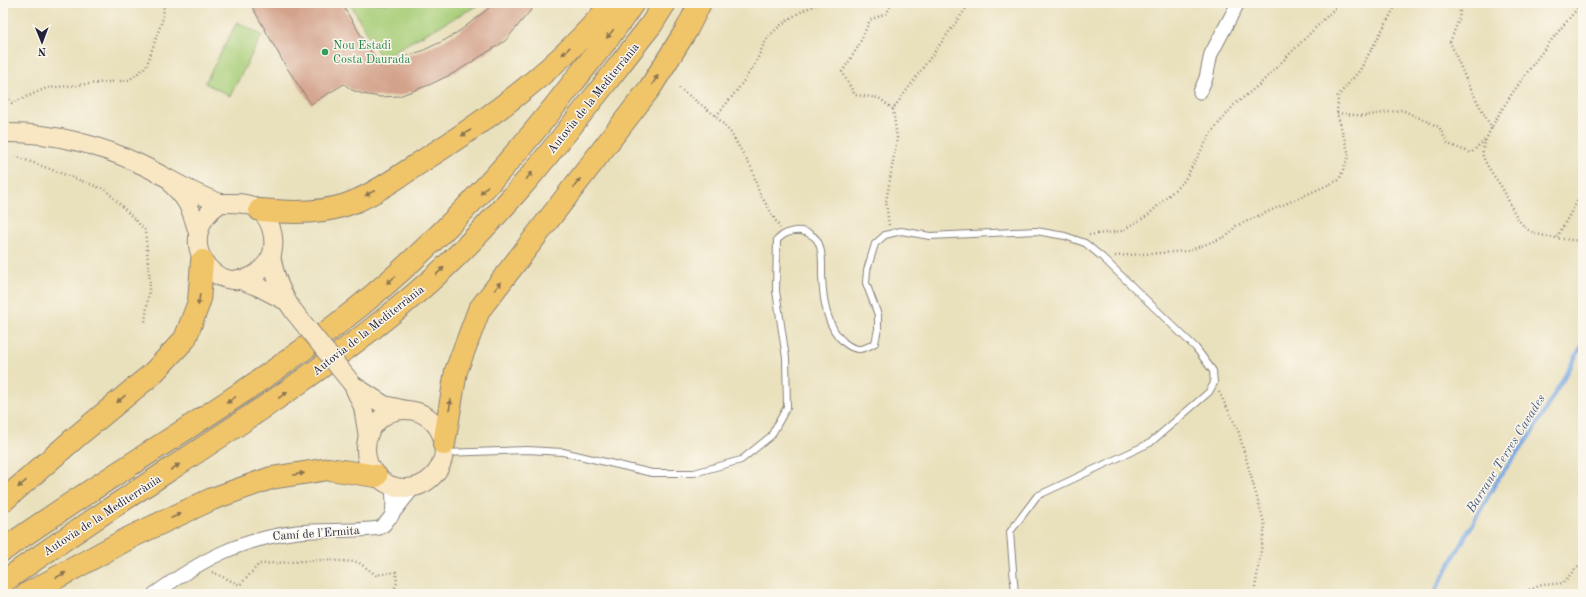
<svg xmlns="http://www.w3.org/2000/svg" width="1586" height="597" viewBox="0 0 1586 597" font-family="'Old Standard TT',serif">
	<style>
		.green { fill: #a8ce78; stroke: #65785a }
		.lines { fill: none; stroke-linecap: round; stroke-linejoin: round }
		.stream { stroke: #7aa9e4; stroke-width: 4 }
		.building { fill: #d3a28b }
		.service-casing { stroke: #86817c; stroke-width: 8 }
		.minor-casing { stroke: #86817c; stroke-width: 15 }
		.secondary-casing { stroke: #86817c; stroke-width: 20 }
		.motorway-casing { stroke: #86817c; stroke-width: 24 }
		.path { stroke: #86817c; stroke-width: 2.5; stroke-dasharray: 1 3; stroke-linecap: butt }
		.service { stroke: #fff; stroke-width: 6 }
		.minor { stroke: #fff; stroke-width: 13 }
		.secondary { stroke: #f9e7c3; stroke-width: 18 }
		.motorway { stroke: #f0c469; stroke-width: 22 }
		.secondary-bridge-casing { stroke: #86817c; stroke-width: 20; stroke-linecap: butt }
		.secondary-bridge { stroke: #f9e7c3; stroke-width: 18 }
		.oneway { fill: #897352 }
		.leisure-dot { fill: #2e9e5b; stroke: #fbf7ec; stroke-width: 1.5 }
		.labels { text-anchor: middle; stroke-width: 3; stroke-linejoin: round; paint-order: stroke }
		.leisure-label { font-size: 12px; fill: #27864d; stroke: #fbf7ec; text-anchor: start }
		.street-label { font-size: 12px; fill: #22223b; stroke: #fbf7ec }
		.water-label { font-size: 13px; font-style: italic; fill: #45587f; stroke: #fbf7ec }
	</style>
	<rect width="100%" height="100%" fill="#fbf7ec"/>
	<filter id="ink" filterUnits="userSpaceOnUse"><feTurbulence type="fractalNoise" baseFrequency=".025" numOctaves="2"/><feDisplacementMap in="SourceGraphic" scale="8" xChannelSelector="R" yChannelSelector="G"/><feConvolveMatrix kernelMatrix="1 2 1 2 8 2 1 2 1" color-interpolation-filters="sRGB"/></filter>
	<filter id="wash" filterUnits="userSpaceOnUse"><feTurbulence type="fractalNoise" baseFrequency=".012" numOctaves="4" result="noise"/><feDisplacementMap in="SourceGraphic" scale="16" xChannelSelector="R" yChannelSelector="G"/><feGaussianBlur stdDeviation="0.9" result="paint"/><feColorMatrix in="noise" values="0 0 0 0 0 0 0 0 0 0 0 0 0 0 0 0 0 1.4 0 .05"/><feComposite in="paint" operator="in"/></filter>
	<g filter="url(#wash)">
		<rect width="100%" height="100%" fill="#e9e0bc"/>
		<g class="green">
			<path d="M350,3H482L381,58Z"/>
			<path d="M237,22L262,35L230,96L205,83Z"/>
		</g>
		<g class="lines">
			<path class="stream" d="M1433,594L1498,479L1532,433L1583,344"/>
		</g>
		<g id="blocks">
			<path class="building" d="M250,3H341L375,58L379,62L384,63L422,51L445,40L461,30L495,3H534L531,10L505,41L456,72L429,85L399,96L380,97L363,94L352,90L344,84L311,104L285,65Z"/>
		</g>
	</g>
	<g filter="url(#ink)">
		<use href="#blocks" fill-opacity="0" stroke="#86817c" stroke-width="1"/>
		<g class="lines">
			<g class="service-casing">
				<path id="service" d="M444,453L527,450L563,452L652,473H694L741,460L771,436L787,407L786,358L776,291L777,240C784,233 791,230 801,231C807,232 813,235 817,240C823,250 822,265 822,276C823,298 826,328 845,343C856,352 863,350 875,343L878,329V315L866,283L867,270L875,244L885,235L901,231L930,236L1036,231L1065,236L1085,243L1102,257L1196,348L1213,371L1214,383L1209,392L1150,443L1037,496L1010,532L1015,594"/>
			</g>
			<g class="minor-casing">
				<g id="minor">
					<path d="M1200,92L1206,78L1211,54L1238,3"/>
					<path d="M392,516L393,502L392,486"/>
					<path d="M154,594C202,560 237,540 297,532C324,529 352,532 379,528L384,525L414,487"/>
				</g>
			</g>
			<g class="secondary-casing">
				<g id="secondary">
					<path d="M3,133C51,132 98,144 142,165C169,178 192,194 221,203"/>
					<path d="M173,186C189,201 192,212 198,233"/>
					<path d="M221,203C232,203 245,202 254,207C271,215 276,238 272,254C269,262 263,268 257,273C215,302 169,236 221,203Z"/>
					<path d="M271,256C275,278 282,296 295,313"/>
					<path d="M238,279L259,287L286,301"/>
					<path d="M353,385L384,405L406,410"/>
					<path d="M353,385L363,407L368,437"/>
					<circle cx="405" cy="449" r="39"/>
				</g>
			</g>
			<g class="motorway-casing">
				<g id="motorway">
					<path d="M260,210C292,213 327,214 356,201C380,191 402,174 424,160C493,116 560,67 612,3"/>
					<path d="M444,444L456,371L479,310L650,88L687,29L700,3"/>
					<path d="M3,501L76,437L152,374L185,339L199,302L202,261"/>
					<path d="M3,550C112,472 230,407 336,325C427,255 502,175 572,84C593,57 615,31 633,3"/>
					<path d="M3,582C139,484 286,403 414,295C505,218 577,118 651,25L665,3"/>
					<path d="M27,594L131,537L212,499L271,478L329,469L376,476"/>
				</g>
			</g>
			<g class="path">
				<path d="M892,3L887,13L870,20L858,47L842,72L855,95L879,98L893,109"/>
				<path d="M1461,3L1459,19L1450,42L1468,84L1492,129"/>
				<path d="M1583,3C1563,23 1477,131 1483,156C1486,167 1501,184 1506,195C1511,206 1517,221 1527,229C1536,237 1570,240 1583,241"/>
				<path d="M679,88L716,116L731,133L752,169L759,192L780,228"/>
				<path d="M3,89L12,103L47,88L129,80L146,67L163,18L164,3"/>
				<path d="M1337,113L1364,116L1402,110L1439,127L1448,144L1471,153L1485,140"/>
				<path d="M716,116C730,100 742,84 753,67C758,60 760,51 764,44C775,25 801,10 821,3"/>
				<path d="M15,156L106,190L145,230L150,282L145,322"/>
				<path d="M889,225L886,202L897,138L893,109L965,10L968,3"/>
				<path d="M1089,235L1121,231L1147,216L1184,181L1211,133L1234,105L1260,84L1340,3"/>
				<path d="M1557,237L1583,191"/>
				<path d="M1115,256L1188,251L1227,236L1236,226L1339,180L1349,155L1337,113L1338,96L1360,70L1397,3"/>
				<path d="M1219,392L1238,430L1265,526L1254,594"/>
				<path d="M212,572L240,585L259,564L321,560L358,562L376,575L396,572L397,583L392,594"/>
				<path d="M183,594L187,588"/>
				<path d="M1518,594L1542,585L1563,583L1576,568L1583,565"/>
			</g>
			<use href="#service" class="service"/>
			<use href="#minor" class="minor"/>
			<use href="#secondary" class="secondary"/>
			<use href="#motorway" class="motorway"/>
			<g class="secondary-bridge-casing">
				<path id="secondary-bridge" d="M295,313L353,385"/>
			</g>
			<use href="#secondary-bridge" class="secondary-bridge"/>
		</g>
		<defs><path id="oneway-solid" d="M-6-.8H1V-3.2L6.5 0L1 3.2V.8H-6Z"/></defs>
		<g class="oneway">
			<use href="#oneway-solid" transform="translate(610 34) rotate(128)"/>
			<use href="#oneway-solid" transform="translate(566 51) rotate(136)"/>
			<use href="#oneway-solid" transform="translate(655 80) rotate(-58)"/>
			<use href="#oneway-solid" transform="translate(466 133) rotate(147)"/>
			<use href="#oneway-solid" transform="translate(529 176) rotate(-49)"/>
			<use href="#oneway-solid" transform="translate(577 183) rotate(-52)"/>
			<use href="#oneway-solid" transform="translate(484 190) rotate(131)"/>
			<use href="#oneway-solid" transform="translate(370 193) rotate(151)"/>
			<use href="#oneway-solid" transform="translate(440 271) rotate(-44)"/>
			<use href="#oneway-solid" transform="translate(391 280) rotate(141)"/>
			<use href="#oneway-solid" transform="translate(498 286) rotate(-52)"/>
			<use href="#oneway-solid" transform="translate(199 300) rotate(99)"/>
			<use href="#oneway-solid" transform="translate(283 395) rotate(-35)"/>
			<use href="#oneway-solid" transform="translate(121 399) rotate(140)"/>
			<use href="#oneway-solid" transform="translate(231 400) rotate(146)"/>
			<use href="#oneway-solid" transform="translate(450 405) rotate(-81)"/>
			<use href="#oneway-solid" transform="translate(175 467) rotate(-33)"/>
			<use href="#oneway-solid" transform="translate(299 474) rotate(-9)"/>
			<use href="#oneway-solid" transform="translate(22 484) rotate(139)"/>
			<use href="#oneway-solid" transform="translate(176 516) rotate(-25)"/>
			<use href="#oneway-solid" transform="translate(61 575) rotate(-28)"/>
		</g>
	</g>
	<circle class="leisure-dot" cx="325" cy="52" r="4"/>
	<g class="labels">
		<g class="leisure-label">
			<text x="333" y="49">Nou Estadi<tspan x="333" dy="14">Costa Daurada</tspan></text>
		</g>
		<g class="street-label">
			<text transform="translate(593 98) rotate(-51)" y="4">Autovia de la Mediterrània</text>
			<text transform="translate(368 330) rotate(-38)" y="4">Autovia de la Mediterrània</text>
			<text transform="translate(102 515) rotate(-33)" y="4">Autovia de la Mediterrània</text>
			<text transform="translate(316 533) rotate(-4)" y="4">Camí de l'Ermita</text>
		</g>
		<g class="water-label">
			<text transform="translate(1505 453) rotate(-58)" y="5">Barranc Terres Cavades</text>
		</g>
	</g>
	<rect width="1586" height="597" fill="none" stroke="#fbf7ec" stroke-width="16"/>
	<g transform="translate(42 42) rotate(179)" stroke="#fbf7ec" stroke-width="3" paint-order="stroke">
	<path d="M0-3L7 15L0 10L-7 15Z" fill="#22223b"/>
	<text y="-6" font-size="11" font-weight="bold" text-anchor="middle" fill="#22223b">N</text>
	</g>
</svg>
